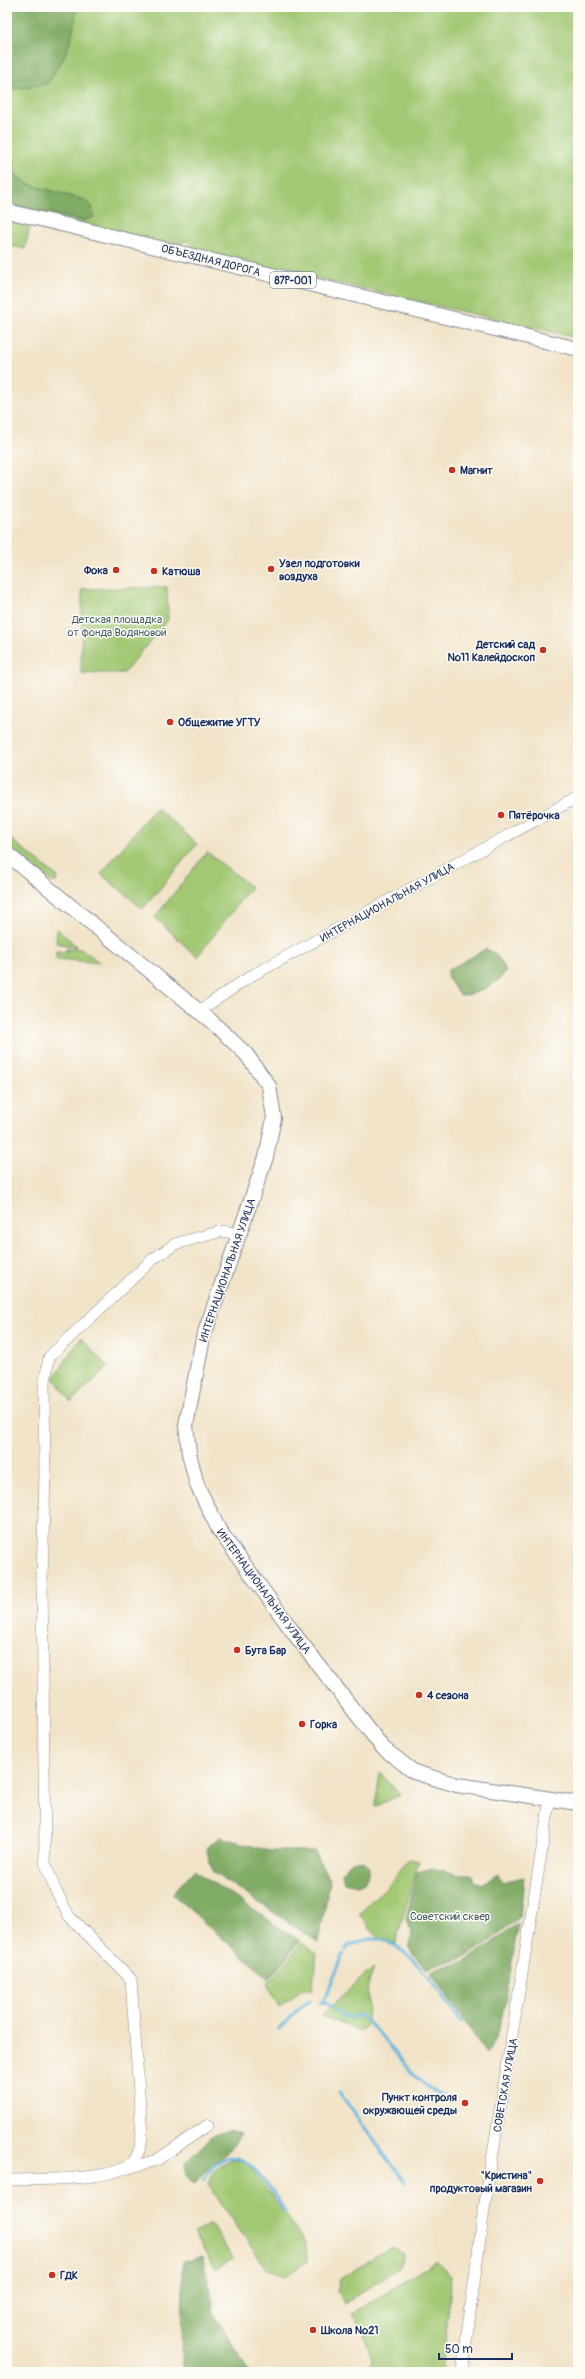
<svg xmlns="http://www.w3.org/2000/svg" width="585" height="2379" viewBox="0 0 585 2379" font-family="Pangolin,sans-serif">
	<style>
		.green { fill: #a2c873; stroke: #5e7c68 }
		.forest { fill: #81ac65; stroke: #4e6e62 }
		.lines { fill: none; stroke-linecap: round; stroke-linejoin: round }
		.stream { stroke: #66b8e1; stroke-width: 3 }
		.minor-casing { stroke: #868992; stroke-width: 12 }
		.major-casing { stroke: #868992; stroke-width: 16 }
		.minor { stroke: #fff; stroke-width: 11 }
		.major { stroke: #fff; stroke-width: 14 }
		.poi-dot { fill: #c8321e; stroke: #fdfcf7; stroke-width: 1.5 }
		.labels { text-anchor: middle; stroke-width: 3; stroke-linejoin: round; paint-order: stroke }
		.shield { fill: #fdfcf7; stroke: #5f6c8c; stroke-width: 1 }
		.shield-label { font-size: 10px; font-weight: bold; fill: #1b2f5e }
		.street-label { font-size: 11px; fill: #1b2f5e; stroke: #fdfcf7 }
		.poi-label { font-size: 11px; font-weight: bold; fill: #1b2f5e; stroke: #fdfcf7; text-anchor: start }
		.park-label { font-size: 11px; fill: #445d64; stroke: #fdfcf7 }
	</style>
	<rect width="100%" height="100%" fill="#fdfcf7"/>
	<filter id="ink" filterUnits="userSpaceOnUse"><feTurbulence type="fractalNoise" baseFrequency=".025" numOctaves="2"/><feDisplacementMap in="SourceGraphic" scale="8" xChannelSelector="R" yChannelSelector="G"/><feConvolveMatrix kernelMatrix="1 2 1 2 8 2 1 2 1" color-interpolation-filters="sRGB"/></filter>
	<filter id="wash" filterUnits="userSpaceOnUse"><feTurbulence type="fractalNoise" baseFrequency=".012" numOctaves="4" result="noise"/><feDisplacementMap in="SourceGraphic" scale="16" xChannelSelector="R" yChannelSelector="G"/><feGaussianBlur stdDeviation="0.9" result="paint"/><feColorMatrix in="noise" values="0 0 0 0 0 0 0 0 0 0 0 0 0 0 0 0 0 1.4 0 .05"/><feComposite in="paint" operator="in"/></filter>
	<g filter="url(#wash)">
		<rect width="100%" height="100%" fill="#f1e3c7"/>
		<g class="green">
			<path d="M73,7H578V338L198,251L188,241L171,244L7,206V203L83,221L84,200L27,184L15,174L11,143L7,139V90L21,86L31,88L76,12Z"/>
			<path d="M7,221L30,225L25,249L7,245Z"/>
			<path d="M167,587L168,620L124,673H81L82,589Z"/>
			<path d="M156,807L197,844L143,909L101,874Z"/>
			<path d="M7,836L58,877L57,881L53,883L7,845Z"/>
			<path d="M207,852L251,887L197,957L155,917Z"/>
			<path d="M57,928L77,947L56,943Z"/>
			<path d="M66,949H82L100,963L56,959V951L66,952Z"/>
			<path d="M81,1338L108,1367L71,1402L54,1378Z"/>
			<path d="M380,1772L400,1795L375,1807Z"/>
			<path d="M408,1859L419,1861L395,1944L378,1938L359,1914L394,1879Z"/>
			<path d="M302,1943L317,1953L312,1990L301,1991L279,2007L268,1984Z"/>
			<path d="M374,1968L369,1982L367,2025L360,2031L321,2016C340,2000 355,1982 374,1968Z"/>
			<path d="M233,2159L247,2162L306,2244L307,2261L286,2276L267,2270L208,2184C213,2169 219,2165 233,2159Z"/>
			<path d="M211,2224L233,2259L215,2270L194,2233Z"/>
			<path d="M392,2247L404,2255L400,2267L345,2303L337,2292L340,2279Z"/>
			<path d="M436,2261L452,2276L442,2372H367L372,2360L363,2331L352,2314Z"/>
		</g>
		<g class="forest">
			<path d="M7,7H73L76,12C72,44 66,57 47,84L7,90Z"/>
			<path d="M7,139L11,143L15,174L28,184L84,200L92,206L94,217L83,221L7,203Z"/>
			<path d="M486,949C497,953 501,961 506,971C499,984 473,997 459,995L447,976L448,970Z"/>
			<path d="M220,1837L270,1851H315L330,1882L318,1942L213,1872L206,1848Z"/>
			<path d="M355,1860L364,1861L369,1867L366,1881L358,1885L344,1882L342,1873L347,1866Z"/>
			<path d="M432,1868L460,1875H473V1881L482,1884L498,1874L502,1882L524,1877L520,1917C502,1930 484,1948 464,1957C449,1965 441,1960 427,1969L414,1956L409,1945L412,1932L406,1919L417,1872Z"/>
			<path d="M194,1870L300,1941L269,1979L172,1894Z"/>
			<path d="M518,1923C511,1961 507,2022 487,2054L430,1972C440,1965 451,1967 462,1962C482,1952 500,1936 518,1923Z"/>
			<path d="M228,2130L240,2134C231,2156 208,2164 195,2183C186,2179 186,2172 185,2163L212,2136Z"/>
			<path d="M202,2257L214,2301L212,2311L250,2372H182L183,2261Z"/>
		</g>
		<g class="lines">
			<g class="stream">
				<path d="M346,1950L348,1946C356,1943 366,1938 375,1939C410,1942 442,1996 461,2022"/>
				<path d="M320,2002C337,2004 339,2024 359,2015C394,2040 406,2083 450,2099"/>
				<path d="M323,2002L344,1954"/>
				<path d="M279,2029L303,2005L310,2001"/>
				<path d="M339,2092L405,2183"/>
				<path d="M203,2180C237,2126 264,2181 285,2211"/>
			</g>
		</g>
	</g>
	<g filter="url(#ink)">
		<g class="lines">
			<g class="minor-casing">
				<g id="minor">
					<path d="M199,1011L251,976L578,797"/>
					<path d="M125,2169L157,2160L208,2125"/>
					<path d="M7,2180C34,2179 115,2182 133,2162C139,2155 141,2145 142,2136L131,1979L69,1916L55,1889L45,1862L42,1578L45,1475L44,1387L49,1357L153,1259L175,1244L222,1231L239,1234"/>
					<path d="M462,2372L484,2209L550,1799"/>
				</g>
			</g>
			<g class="major-casing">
				<g id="major">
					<path d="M7,211L578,349"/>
					<path d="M7,854L211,1021L246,1054L269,1086L274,1118L266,1157L203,1338L186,1425L189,1453L197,1485L219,1530L299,1640L383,1748L414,1772L457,1785L578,1803"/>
				</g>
			</g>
			<use href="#minor" class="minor"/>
			<use href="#major" class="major"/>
		</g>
	</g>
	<g class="poi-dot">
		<circle cx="452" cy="470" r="4"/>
		<circle cx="271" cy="569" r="4"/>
		<circle cx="116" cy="570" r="4"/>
		<circle cx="154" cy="571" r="4"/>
		<circle cx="543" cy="650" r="4"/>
		<circle cx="170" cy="722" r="4"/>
		<circle cx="501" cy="815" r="4"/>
		<circle cx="237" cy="1650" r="4"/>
		<circle cx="419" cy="1695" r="4"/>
		<circle cx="302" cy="1724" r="4"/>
		<circle cx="465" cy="2103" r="4"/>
		<circle cx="540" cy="2181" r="4"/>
		<circle cx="52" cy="2275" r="4"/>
		<circle cx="313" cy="2330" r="4"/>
	</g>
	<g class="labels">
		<rect class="shield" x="270" y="272" width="46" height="16" rx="3"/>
		<g class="shield-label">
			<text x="293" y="284">87Р-001</text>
		</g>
		<g class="street-label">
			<text transform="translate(211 260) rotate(14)" y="4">ОБЪЕЗДНАЯ ДОРОГА</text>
			<text transform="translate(387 902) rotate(-29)" y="4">ИНТЕРНАЦИОНАЛЬНАЯ УЛИЦА</text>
			<text transform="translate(227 1270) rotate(-71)" y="4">ИНТЕРНАЦИОНАЛЬНАЯ УЛИЦА</text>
			<text transform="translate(264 1591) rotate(54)" y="4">ИНТЕРНАЦИОНАЛЬНАЯ УЛИЦА</text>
			<text transform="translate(505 2085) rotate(-80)" y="4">СОВЕТСКАЯ УЛИЦА</text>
		</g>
		<g class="poi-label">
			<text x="460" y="474">Магнит</text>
			<text x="279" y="567">Узел подготовки<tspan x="279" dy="13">воздуха</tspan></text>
			<text x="108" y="574" text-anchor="end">Фока</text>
			<text x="162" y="575">Катюша</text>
			<text x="535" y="648" text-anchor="end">Детский сад<tspan x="535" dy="13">№11 Калейдоскоп</tspan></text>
			<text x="178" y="726">Общежитие УГТУ</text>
			<text x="509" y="819">Пятёрочка</text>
			<text x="245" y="1654">Бута Бар</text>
			<text x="427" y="1699">4 сезона</text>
			<text x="310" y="1728">Горка</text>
			<text x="457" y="2101" text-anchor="end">Пункт контроля<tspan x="457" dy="13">окружающей среды</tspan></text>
			<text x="532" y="2179" text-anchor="end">"Кристина"<tspan x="532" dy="13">продуктовый магазин</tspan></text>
			<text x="60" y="2279">ГДК</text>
			<text x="321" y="2334">Школа №21</text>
		</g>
		<g class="park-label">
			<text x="117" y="623">Детская площадка<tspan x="117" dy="13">от фонда Водяновой</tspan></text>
			<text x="450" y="1920">Советский сквер</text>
		</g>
	</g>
	<rect width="585" height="2379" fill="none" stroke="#fdfcf7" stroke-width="24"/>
	<path d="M439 2353v6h73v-6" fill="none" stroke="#1b2f5e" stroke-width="2"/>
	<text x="445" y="2353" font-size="12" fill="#1b2f5e" stroke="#fdfcf7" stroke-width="3" paint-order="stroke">50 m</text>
</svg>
